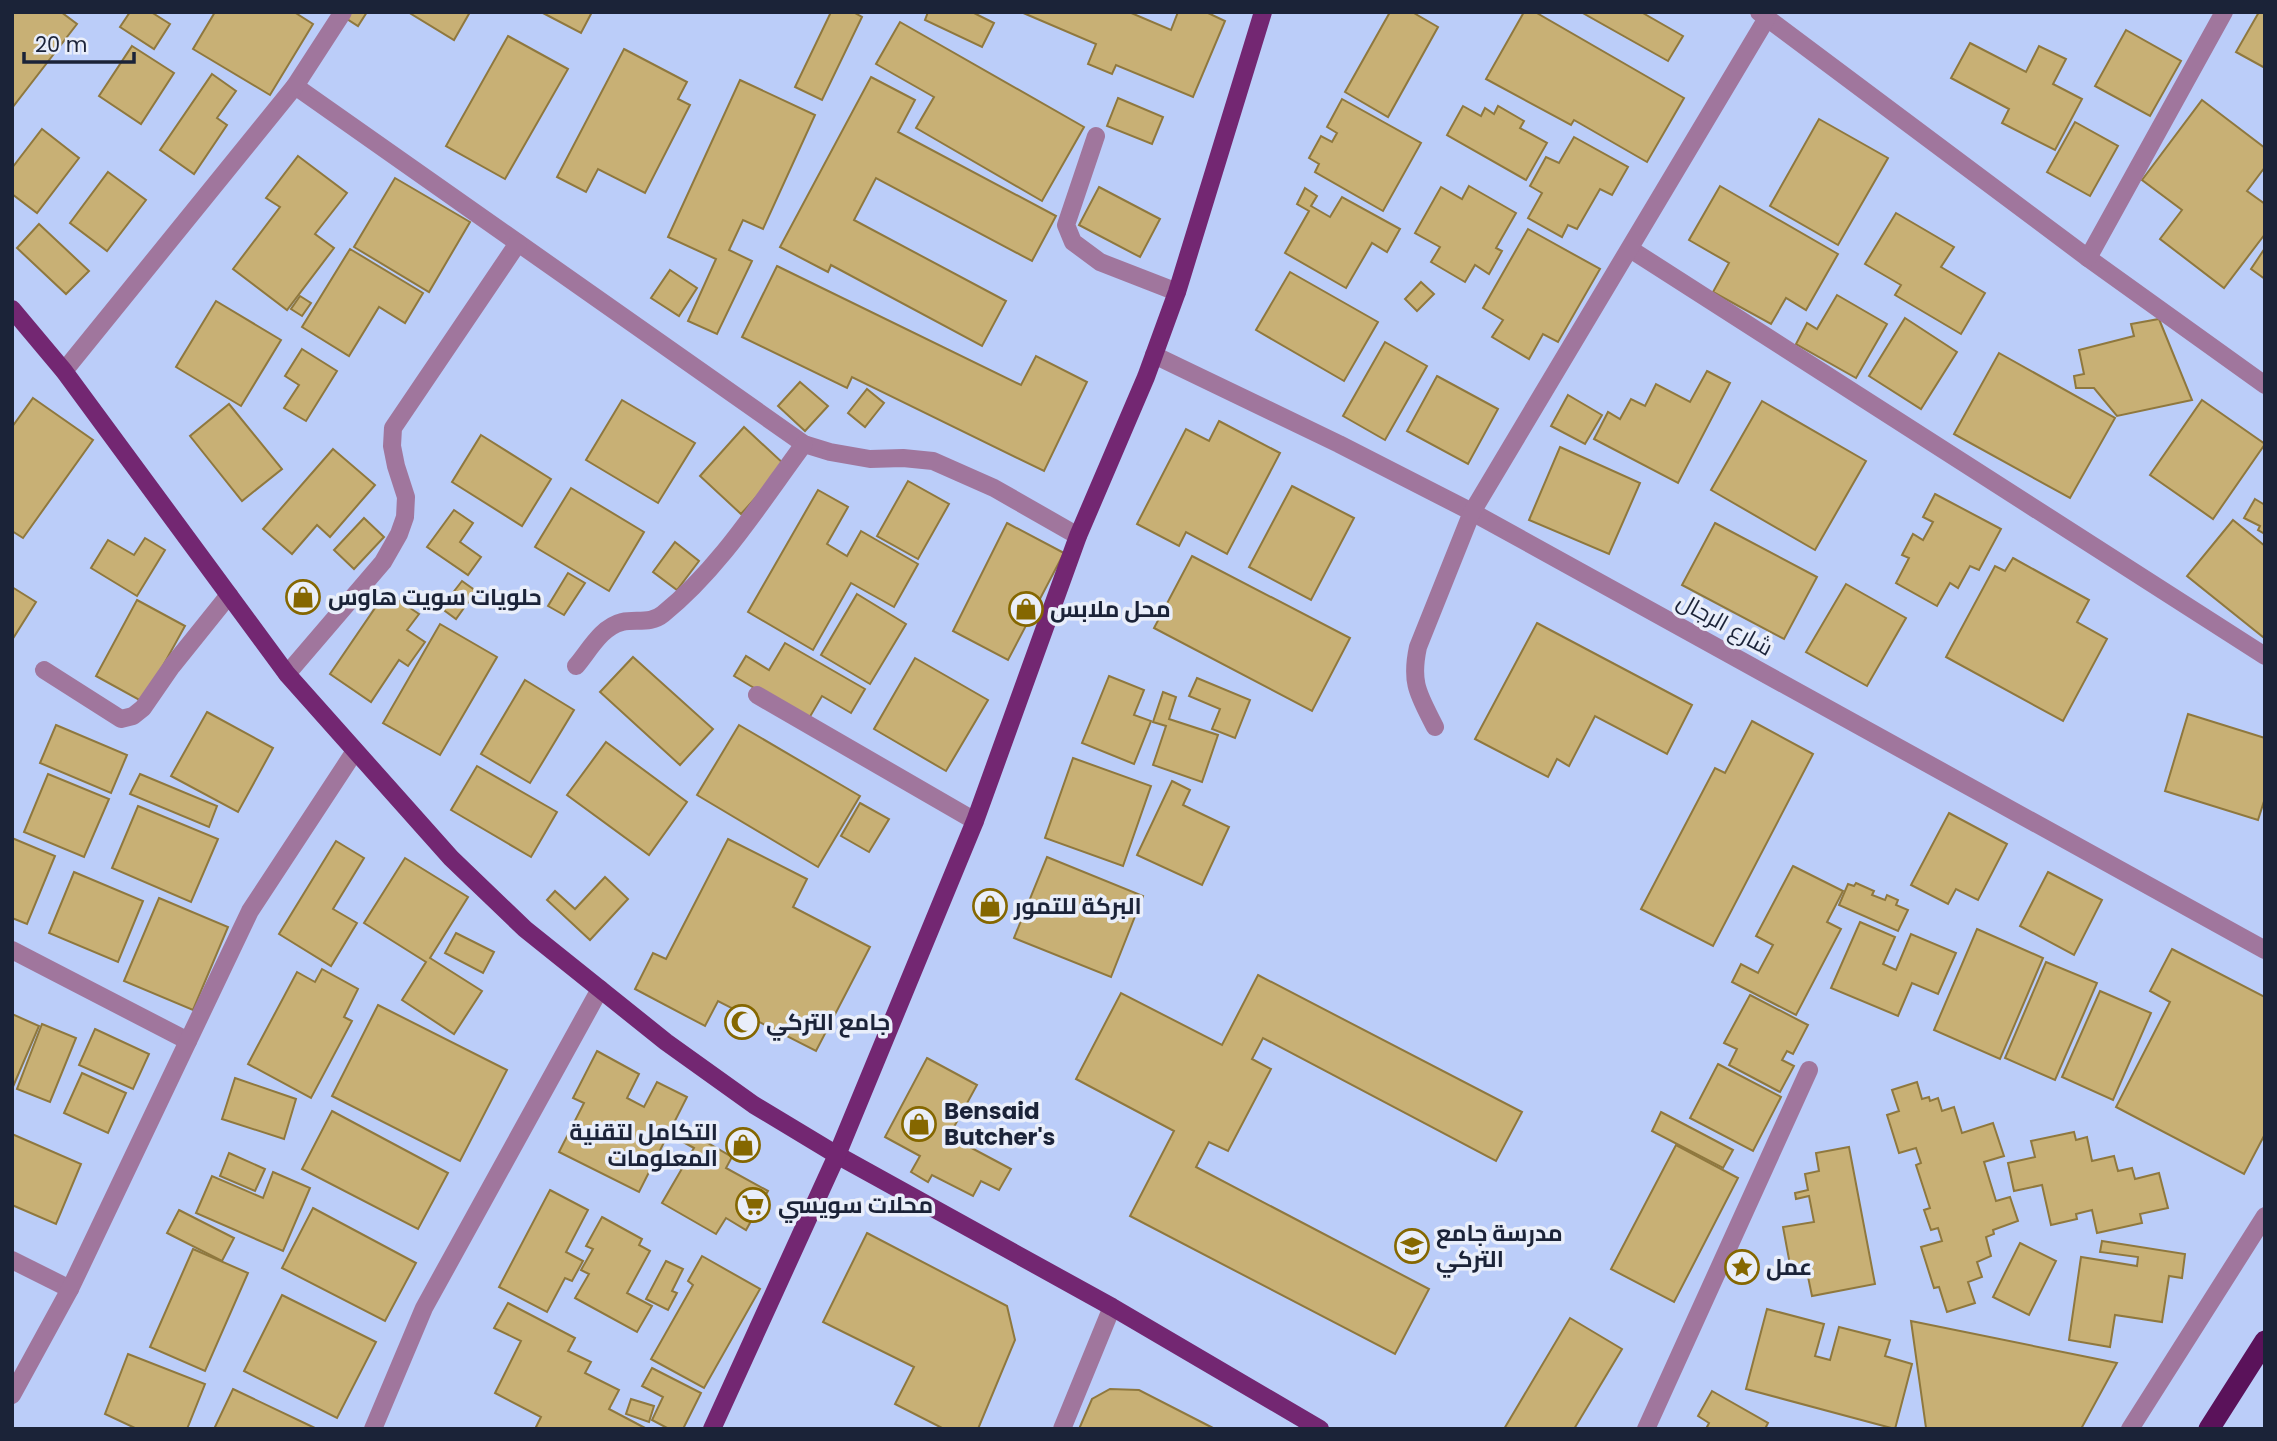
<svg xmlns="http://www.w3.org/2000/svg" width="2277" height="1441" viewBox="0 0 2277 1441" font-family="Poppins,Cairo,sans-serif">
	<style>
		.building { fill: #c8b075; stroke: #8f783e; stroke-width: 2 }
		.lines { fill: none; stroke-linecap: round; stroke-linejoin: round }
		.minor { stroke: #a0769d; stroke-width: 18 }
		.major { stroke: #732772; stroke-width: 18 }
		.highway { stroke: #5a125a; stroke-width: 21 }
		.labels { text-anchor: middle; stroke-width: 7; stroke-linejoin: round; paint-order: stroke }
		.poi-label { font-size: 23px; font-weight: bold; fill: #1b2338; stroke: #e9eefa; text-anchor: start }
		.street-label { font-size: 23px; fill: #1b2338; stroke: #e9eefa }
	</style>
	<rect width="100%" height="100%" fill="#bbcdf9"/>
	<g class="building">
		<path d="M12,12H61L77,24L12,108Z"/>
		<path d="M130,12H151L170,24L154,49L120,27Z"/>
		<path d="M215,12H294L313,24L270,95L193,49Z"/>
		<path d="M336,12H367L358,26Z"/>
		<path d="M408,12H470L454,40Z"/>
		<path d="M541,12H592L581,33Z"/>
		<path d="M831,12H853L862,17L822,100L795,87Z"/>
		<path d="M928,12H972L994,23L982,47L925,20Z"/>
		<path d="M1021,12H1129L1171,30L1178,12H1206L1225,21L1193,97L1116,65L1112,74L1088,64L1096,44Z"/>
		<path d="M1390,12H1412L1438,27L1388,117L1345,92Z"/>
		<path d="M1524,12H1535L1684,98L1647,162L1574,120L1571,125L1486,79Z"/>
		<path d="M1581,12H1641L1683,36L1668,61Z"/>
		<path d="M2259,12H2265V68L2236,52Z"/>
		<path d="M900,22L1084,127L1042,201L916,128L934,97L876,64Z"/>
		<path d="M2126,30L2181,61L2150,116L2095,86Z"/>
		<path d="M508,36L568,69L505,179L446,146Z"/>
		<path d="M1970,43L2026,72L2039,46L2066,59L2053,84L2082,99L2055,150L2002,123L2009,109L1951,78Z"/>
		<path d="M132,46L174,73L141,124L99,96Z"/>
		<path d="M624,49L687,82L678,99L690,105L645,193L598,169L586,192L557,177Z"/>
		<path d="M212,74L236,91L217,118L227,125L194,174L160,150Z"/>
		<path d="M871,77L915,100L898,132L1056,216L1032,261L876,178L854,220L1006,301L982,346L831,265L828,272L780,247Z"/>
		<path d="M740,80L815,115L763,229L743,220L729,250L752,261L717,334L688,321L716,259L668,237Z"/>
		<path d="M1118,98L1163,117L1152,144L1107,126Z"/>
		<path d="M1342,99L1421,143L1383,211L1315,172L1319,164L1309,158L1321,136L1332,142L1337,133L1327,127Z"/>
		<path d="M2202,100L2265,148V167L2247,191L2265,204V234L2224,288L2160,239L2182,210L2142,180Z"/>
		<path d="M1463,106L1481,116L1485,108L1494,114L1498,106L1524,121L1520,128L1547,143L1526,180L1447,135Z"/>
		<path d="M1819,119L1888,158L1838,245L1770,206Z"/>
		<path d="M2075,122L2118,146L2090,196L2047,172Z"/>
		<path d="M42,129L79,158L37,213L12,194V168Z"/>
		<path d="M1574,137L1628,167L1612,195L1600,189L1577,229L1568,225L1562,237L1528,218L1542,193L1530,186L1546,157L1559,163Z"/>
		<path d="M298,156L347,193L315,234L334,248L287,310L233,269L280,207L266,198Z"/>
		<path d="M108,172L146,200L107,251L70,223Z"/>
		<path d="M395,178L470,222L429,292L354,247Z"/>
		<path d="M1469,186L1516,213L1496,248L1502,251L1489,274L1475,265L1465,282L1431,262L1440,247L1415,233L1441,187L1462,199Z"/>
		<path d="M1720,186L1838,254L1806,310L1786,298L1771,324L1713,292L1729,263L1689,240Z"/>
		<path d="M1099,187L1160,219L1140,257L1079,225Z"/>
		<path d="M1305,188L1317,196L1311,206L1330,217L1342,197L1400,229L1387,252L1372,243L1346,288L1285,253L1309,211L1297,204Z"/>
		<path d="M1896,213L1954,247L1941,267L1985,293L1961,334L1895,295L1901,285L1865,264Z"/>
		<path d="M39,224L89,271L66,294L17,248Z"/>
		<path d="M1528,229L1600,269L1558,342L1543,334L1529,359L1492,337L1503,320L1483,308Z"/>
		<path d="M2265,248V279L2251,269Z"/>
		<path d="M350,249L423,293L405,323L379,307L349,356L302,327Z"/>
		<path d="M777,266L1021,385L1036,356L1087,382L1044,471L852,377L847,388L742,337Z"/>
		<path d="M670,270L697,288L679,316L651,298Z"/>
		<path d="M1290,272L1378,322L1344,381L1256,330Z"/>
		<path d="M1421,282L1434,294L1417,311L1405,299Z"/>
		<path d="M1837,295L1887,324L1856,378L1796,344L1807,323L1817,329Z"/>
		<path d="M300,296L311,303L302,316L291,309Z"/>
		<path d="M216,301L281,340L241,406L176,367Z"/>
		<path d="M1905,318L1957,352L1921,409L1869,376Z"/>
		<path d="M2159,319L2192,400L2117,416L2094,388H2076L2074,376L2084,374L2079,350L2134,336L2131,324Z"/>
		<path d="M1385,342L1427,366L1385,440L1343,416Z"/>
		<path d="M302,349L337,371L306,421L284,408L299,385L285,376Z"/>
		<path d="M1999,353L2115,418L2070,498L1954,434Z"/>
		<path d="M1707,371L1730,383L1678,483L1594,439L1608,412L1620,419L1631,399L1645,406L1656,384L1690,402Z"/>
		<path d="M1437,376L1498,409L1468,464L1407,431Z"/>
		<path d="M800,382L828,406L805,431L778,406Z"/>
		<path d="M867,389L884,403L865,427L848,413Z"/>
		<path d="M1568,395L1602,415L1585,444L1551,426Z"/>
		<path d="M33,398L93,440L23,538L12,531V427Z"/>
		<path d="M622,400L695,443L658,503L586,460Z"/>
		<path d="M2202,400L2265,444L2213,519L2150,475Z"/>
		<path d="M1762,401L1866,461L1815,550L1711,490Z"/>
		<path d="M229,404L282,469L242,501L190,436Z"/>
		<path d="M1219,421L1280,453L1227,554L1186,532L1179,546L1137,524L1186,429L1209,441Z"/>
		<path d="M744,427L785,465L741,514L700,476Z"/>
		<path d="M481,435L551,479L522,526L452,482Z"/>
		<path d="M1560,447L1640,483L1609,554L1529,520Z"/>
		<path d="M333,449L375,485L330,537L317,525L292,554L263,529Z"/>
		<path d="M908,481L949,504L918,559L877,536Z"/>
		<path d="M1292,486L1354,518L1311,600L1249,567Z"/>
		<path d="M571,488L644,532L609,591L535,547Z"/>
		<path d="M818,490L848,507L827,544L847,556L861,531L918,564L894,607L851,583L813,650L748,612Z"/>
		<path d="M1935,494L2001,529L1979,570L1970,566L1958,588L1950,583L1937,606L1896,583L1909,558L1902,555L1913,534L1923,540L1933,522L1923,517Z"/>
		<path d="M2255,499L2265,505V534L2258,530L2260,526L2244,518Z"/>
		<path d="M454,510L473,523L460,542L481,557L468,575L427,547Z"/>
		<path d="M364,518L384,537L354,569L334,550Z"/>
		<path d="M2233,520L2265,546V634L2263,637L2187,576Z"/>
		<path d="M1007,523L1064,553L1008,660L953,631Z"/>
		<path d="M1715,523L1817,577L1784,639L1682,585Z"/>
		<path d="M145,538L165,550L137,596L91,568L108,540L134,555Z"/>
		<path d="M675,542L699,561L677,590L653,572Z"/>
		<path d="M1192,556L1350,638L1312,711L1154,628Z"/>
		<path d="M2013,558L2089,600L2077,622L2107,639L2063,721L1946,657L1995,566L2005,571Z"/>
		<path d="M568,573L585,583L564,615L548,606Z"/>
		<path d="M462,581L476,591L456,619L441,608Z"/>
		<path d="M1846,584L1906,618L1867,686L1806,652Z"/>
		<path d="M12,587L36,602L12,640Z"/>
		<path d="M386,592L419,614L407,630L425,642L408,666L399,660L371,702L330,674Z"/>
		<path d="M857,594L906,624L870,684L821,655Z"/>
		<path d="M137,600L185,626L143,702L96,676Z"/>
		<path d="M1537,623L1692,705L1667,754L1595,716L1569,766L1557,759L1548,777L1475,739Z"/>
		<path d="M440,624L497,657L440,755L383,723Z"/>
		<path d="M785,643L865,689L851,713L822,696L808,720L734,676L746,656L769,670Z"/>
		<path d="M633,657L713,729L680,765L600,692Z"/>
		<path d="M915,658L988,700L946,771L874,729Z"/>
		<path d="M1109,676L1144,690L1134,715L1151,721L1134,764L1082,743Z"/>
		<path d="M1197,678L1250,700L1235,738L1212,729L1220,709L1189,696Z"/>
		<path d="M525,680L574,710L530,783L481,754Z"/>
		<path d="M1163,692L1176,697L1169,719L1218,735L1202,782L1153,765L1166,726L1153,722Z"/>
		<path d="M207,712L273,748L238,812L171,776Z"/>
		<path d="M2188,714L2265,738V798L2258,820L2165,791Z"/>
		<path d="M1752,721L1813,754L1713,946L1641,909L1715,768L1725,773Z"/>
		<path d="M56,725L127,755L111,793L40,763Z"/>
		<path d="M739,725L860,796L818,867L697,795Z"/>
		<path d="M606,742L687,802L649,855L567,795Z"/>
		<path d="M1073,758L1151,786L1123,866L1045,838Z"/>
		<path d="M477,766L557,812L531,857L451,810Z"/>
		<path d="M48,774L109,799L84,857L24,832Z"/>
		<path d="M140,774L217,806L209,827L130,794Z"/>
		<path d="M1172,781L1190,790L1183,805L1229,827L1202,885L1137,855Z"/>
		<path d="M860,803L889,819L869,852L841,836Z"/>
		<path d="M138,806L218,839L191,902L112,868Z"/>
		<path d="M1949,813L2007,844L1978,900L1956,889L1948,904L1911,885Z"/>
		<path d="M12,838L55,856L27,924L12,918Z"/>
		<path d="M728,839L807,879L793,907L870,947L816,1051L718,1001L705,1026L635,989L653,953L666,959Z"/>
		<path d="M336,841L364,858L333,909L357,923L331,966L279,934Z"/>
		<path d="M1047,857L1143,896L1111,977L1014,938Z"/>
		<path d="M405,858L468,897L430,958L482,991L454,1034L402,1000L426,962L364,923Z"/>
		<path d="M1793,866L1843,891L1827,922L1841,929L1796,1015L1732,982L1741,964L1758,973L1773,945L1756,936Z"/>
		<path d="M74,872L143,901L118,962L49,933Z"/>
		<path d="M2048,872L2102,900L2074,955L2020,926Z"/>
		<path d="M605,877L628,899L590,940L547,900L555,891L575,909Z"/>
		<path d="M1856,883L1874,891L1872,895L1885,900L1887,895L1898,900L1896,905L1908,910L1898,931L1839,905L1848,884L1854,886Z"/>
		<path d="M159,898L228,927L193,1010L124,981Z"/>
		<path d="M1860,922L1895,937L1883,964L1896,970L1911,934L1956,953L1938,994L1912,983L1898,1016L1831,988Z"/>
		<path d="M1977,929L2043,958L2000,1059L1934,1030Z"/>
		<path d="M456,933L494,952L483,973L445,953Z"/>
		<path d="M2172,949L2265,997V1134L2244,1174L2116,1107L2170,1002L2150,991Z"/>
		<path d="M2046,962L2097,983L2055,1080L2005,1058Z"/>
		<path d="M322,969L358,989L344,1017L352,1021L311,1098L248,1064L297,972L315,982Z"/>
		<path d="M1258,975L1522,1112L1496,1161L1263,1038L1252,1059L1271,1069L1228,1151L1209,1142L1196,1167L1429,1289L1395,1354L1130,1216L1174,1131L1076,1079L1121,993L1222,1045Z"/>
		<path d="M2100,991L2151,1013L2113,1100L2062,1077Z"/>
		<path d="M1750,995L1808,1025L1793,1054L1787,1051L1782,1060L1794,1066L1780,1092L1729,1065L1737,1049L1724,1043Z"/>
		<path d="M378,1005L507,1070L460,1161L332,1096Z"/>
		<path d="M12,1014L39,1026L12,1089Z"/>
		<path d="M42,1024L76,1038L50,1102L17,1089Z"/>
		<path d="M95,1029L149,1054L133,1089L79,1065Z"/>
		<path d="M597,1051L639,1074L627,1098L644,1107L657,1082L687,1097L639,1192L559,1152L584,1103L573,1098Z"/>
		<path d="M927,1058L977,1085L949,1136L1011,1169L999,1190L981,1181L973,1196L932,1175L928,1182L911,1172L920,1156L885,1137Z"/>
		<path d="M1718,1064L1781,1097L1753,1151L1690,1118Z"/>
		<path d="M82,1073L126,1093L108,1133L64,1113Z"/>
		<path d="M235,1078L296,1099L284,1139L222,1119Z"/>
		<path d="M1917,1082L1922,1099L1929,1097L1930,1101L1938,1098L1942,1111L1954,1107L1962,1133L1993,1123L2004,1156L1984,1162L1996,1201L2010,1197L2018,1221L1993,1230L1994,1234L1986,1237L1991,1256L1977,1262L1982,1277L1968,1282L1975,1303L1947,1312L1939,1287L1934,1288L1921,1247L1942,1241L1938,1228L1931,1230L1924,1210L1930,1208L1916,1165L1921,1163L1916,1148L1899,1153L1887,1115L1899,1111L1892,1090Z"/>
		<path d="M332,1111L448,1173L418,1229L302,1169Z"/>
		<path d="M1661,1112L1733,1150L1723,1168L1652,1131Z"/>
		<path d="M680,1127L732,1157L726,1168L768,1191L746,1230L726,1218L716,1234L662,1203L694,1148L674,1137Z"/>
		<path d="M2074,1132L2076,1140L2087,1137L2092,1161L2114,1156L2118,1171L2132,1168L2135,1179L2159,1173L2168,1208L2140,1214L2142,1223L2097,1233L2092,1210L2076,1214L2077,1219L2051,1225L2042,1185L2014,1191L2008,1163L2035,1157L2031,1141Z"/>
		<path d="M12,1134L81,1164L56,1224L12,1205Z"/>
		<path d="M1676,1145L1738,1178L1674,1302L1611,1269Z"/>
		<path d="M1849,1147L1875,1284L1812,1296L1806,1267L1791,1270L1783,1227L1814,1222L1809,1196L1796,1199L1795,1193L1808,1190L1805,1174L1819,1171L1816,1153Z"/>
		<path d="M229,1153L265,1169L255,1191L220,1176Z"/>
		<path d="M273,1172L310,1188L283,1251L196,1213L212,1176L263,1198Z"/>
		<path d="M550,1190L588,1210L566,1252L583,1261L572,1281L565,1278L547,1312L499,1287Z"/>
		<path d="M313,1208L416,1263L385,1321L282,1268Z"/>
		<path d="M179,1210L234,1238L222,1261L167,1233Z"/>
		<path d="M602,1217L642,1239L639,1245L650,1251L627,1293L652,1306L637,1332L575,1298L589,1274L581,1270L593,1249L586,1246Z"/>
		<path d="M867,1233L1007,1306L1015,1340L978,1429H944L895,1404L914,1367L823,1322Z"/>
		<path d="M2102,1241L2185,1254L2182,1278L2169,1276L2162,1322L2115,1315L2110,1347L2069,1340L2081,1257L2137,1266L2138,1257L2100,1252Z"/>
		<path d="M2020,1243L2056,1261L2029,1315L1993,1297Z"/>
		<path d="M193,1249L248,1273L205,1371L150,1347Z"/>
		<path d="M702,1256L760,1289L704,1388L651,1359L693,1285L688,1281Z"/>
		<path d="M666,1261L683,1269L672,1291L677,1293L668,1310L646,1299Z"/>
		<path d="M282,1295L376,1342L337,1418L244,1371Z"/>
		<path d="M508,1303L575,1338L568,1351L591,1362L585,1373L619,1390L609,1409L647,1429H535L541,1417L495,1393L521,1341L494,1328Z"/>
		<path d="M1767,1309L1824,1324L1815,1356L1830,1360L1839,1327L1890,1340L1885,1356L1912,1364L1895,1429L1746,1389Z"/>
		<path d="M1570,1318L1622,1349L1574,1429H1504Z"/>
		<path d="M1911,1321L2117,1363L2081,1429L1926,1428Z"/>
		<path d="M128,1354L205,1384L187,1429H137L105,1414Z"/>
		<path d="M652,1368L701,1393L683,1429H669L652,1420L663,1397L642,1386Z"/>
		<path d="M233,1389L317,1429H214Z"/>
		<path d="M1110,1389L1139,1390L1215,1429H1079L1092,1399Z"/>
		<path d="M1712,1391L1768,1423L1765,1429H1706L1709,1423L1698,1416Z"/>
		<path d="M631,1399L654,1406L649,1422L626,1414Z"/>
	</g>
	<g class="lines">
		<g class="minor">
			<path d="M1759,12L2088,258L2265,385"/>
			<path d="M295,86L804,444L830,452L870,459L903,458L933,461L994,488L1078,536"/>
			<path d="M1096,136L1066,225L1073,242L1100,262L1177,292"/>
			<path d="M1630,249L2265,656"/>
			<path d="M2088,258L2224,12"/>
			<path d="M1154,355L1339,444L1472,512L2265,950"/>
			<path d="M64,371L295,86L343,12"/>
			<path d="M576,666C589,651 601,627 622,622C636,619 651,624 663,614C720,568 761,502 804,444"/>
			<path d="M44,670L121,719L133,716L143,708L172,666L229,595"/>
			<path d="M287,674L383,562L399,534L405,517L406,497L396,466L392,446L393,428L518,243"/>
			<path d="M757,695L975,821"/>
			<path d="M1435,727C1419,695 1410,684 1418,647L1472,512L1767,18"/>
			<path d="M12,950L188,1041"/>
			<path d="M12,1260L70,1289"/>
			<path d="M12,1395L70,1289L250,911L355,751"/>
			<path d="M373,1429L424,1308L600,989"/>
			<path d="M1062,1429L1112,1307"/>
			<path d="M1646,1429L1809,1070"/>
			<path d="M2130,1429L2265,1216"/>
		</g>
		<g class="major">
			<path d="M12,309L64,371L287,674L451,858L525,929L666,1042L754,1105L837,1155L1112,1307L1320,1429"/>
			<path d="M712,1429L837,1155L975,821L1078,536L1146,377L1177,292L1263,12"/>
		</g>
		<path class="highway" d="M2209,1429L2265,1341"/>
	</g>
	<defs>
		<g id="shop-ring" transform="scale(1.75)"><circle r="9.5" fill="#e9eefa" stroke="#856700" stroke-width="1.5"/><path d="M-5-2.5h2.3a2.7 3.5 0 0 1 5.4 0H5L5.5 6h-11ZM-1.5-2.5h3a1.5 2.3 0 0 0-3 0Z" fill="#856700"/></g>
		<g id="mosque-ring" transform="scale(1.75)"><circle r="9.5" fill="#e9eefa" stroke="#856700" stroke-width="1.5"/><path d="M3.5-4.9A6 6 0 1 0 3.5 4.9A5 5 0 1 1 3.5-4.9Z" fill="#856700"/></g>
		<g id="supermarket-ring" transform="scale(1.75)"><circle r="9.5" fill="#e9eefa" stroke="#856700" stroke-width="1.5"/><path d="M-6-5.5h2.5l.6 2H6L4.5 2H-2.5L-4.4-4H-6ZM-1.5 3.2a1.3 1.3 0 1 0 .1 0ZM3 3.2a1.3 1.3 0 1 0 .1 0Z" fill="#856700"/></g>
		<g id="school-ring" transform="scale(1.75)"><circle r="9.5" fill="#e9eefa" stroke="#856700" stroke-width="1.5"/><path d="M0-5L7-2L0 1L-7-2ZM-4 1L0 2.5L4 1V4Q0 6-4 4Z" fill="#856700"/></g>
		<g id="sight-ring" transform="scale(1.75)"><circle r="9.5" fill="#e9eefa" stroke="#856700" stroke-width="1.5"/><path d="M0-6L1.8-2.2L6-1.7L2.9 1.2L3.7 5.4L0 3.3L-3.7 5.4L-2.9 1.2L-6-1.7L-1.8-2.2Z" fill="#856700"/></g>
	</defs>
	<g fill-rule="evenodd">
		<use href="#shop-ring" x="303" y="597"/>
		<use href="#shop-ring" x="1026" y="609"/>
		<use href="#shop-ring" x="990" y="906"/>
		<use href="#mosque-ring" x="742" y="1022"/>
		<use href="#shop-ring" x="919" y="1124"/>
		<use href="#shop-ring" x="743" y="1145"/>
		<use href="#supermarket-ring" x="753" y="1205"/>
		<use href="#school-ring" x="1412" y="1246"/>
		<use href="#sight-ring" x="1742" y="1267"/>
	</g>
	<g class="labels">
		<g class="poi-label">
			<text x="328" y="605">حلويات سويت هاوس</text>
			<text x="1050" y="617">محل ملابس</text>
			<text x="1014" y="914">البركة للتمور</text>
			<text x="766" y="1030">جامع التركي</text>
			<text x="944" y="1119">Bensaid<tspan x="944" dy="26">Butcher's</tspan></text>
			<text x="718" y="1140" text-anchor="end">التكامل لتقنية<tspan x="718" dy="26">المعلومات</tspan></text>
			<text x="778" y="1213">محلات سويسي</text>
			<text x="1436" y="1241">مدرسة جامع<tspan x="1436" dy="26">التركي</tspan></text>
			<text x="1766" y="1275">عمل</text>
		</g>
		<g class="street-label">
			<text transform="translate(1725 624) rotate(29)" y="8">شارع الرجال</text>
		</g>
	</g>
	<rect width="2277" height="1441" fill="none" stroke="#1b2338" stroke-width="28"/>
	<path d="M24 52v10h110v-10" fill="none" stroke="#1b2338" stroke-width="3.5"/>
	<text x="35" y="52" font-size="21" fill="#1b2338" stroke="#e9eefa" stroke-width="5" paint-order="stroke">20 m</text>
</svg>
